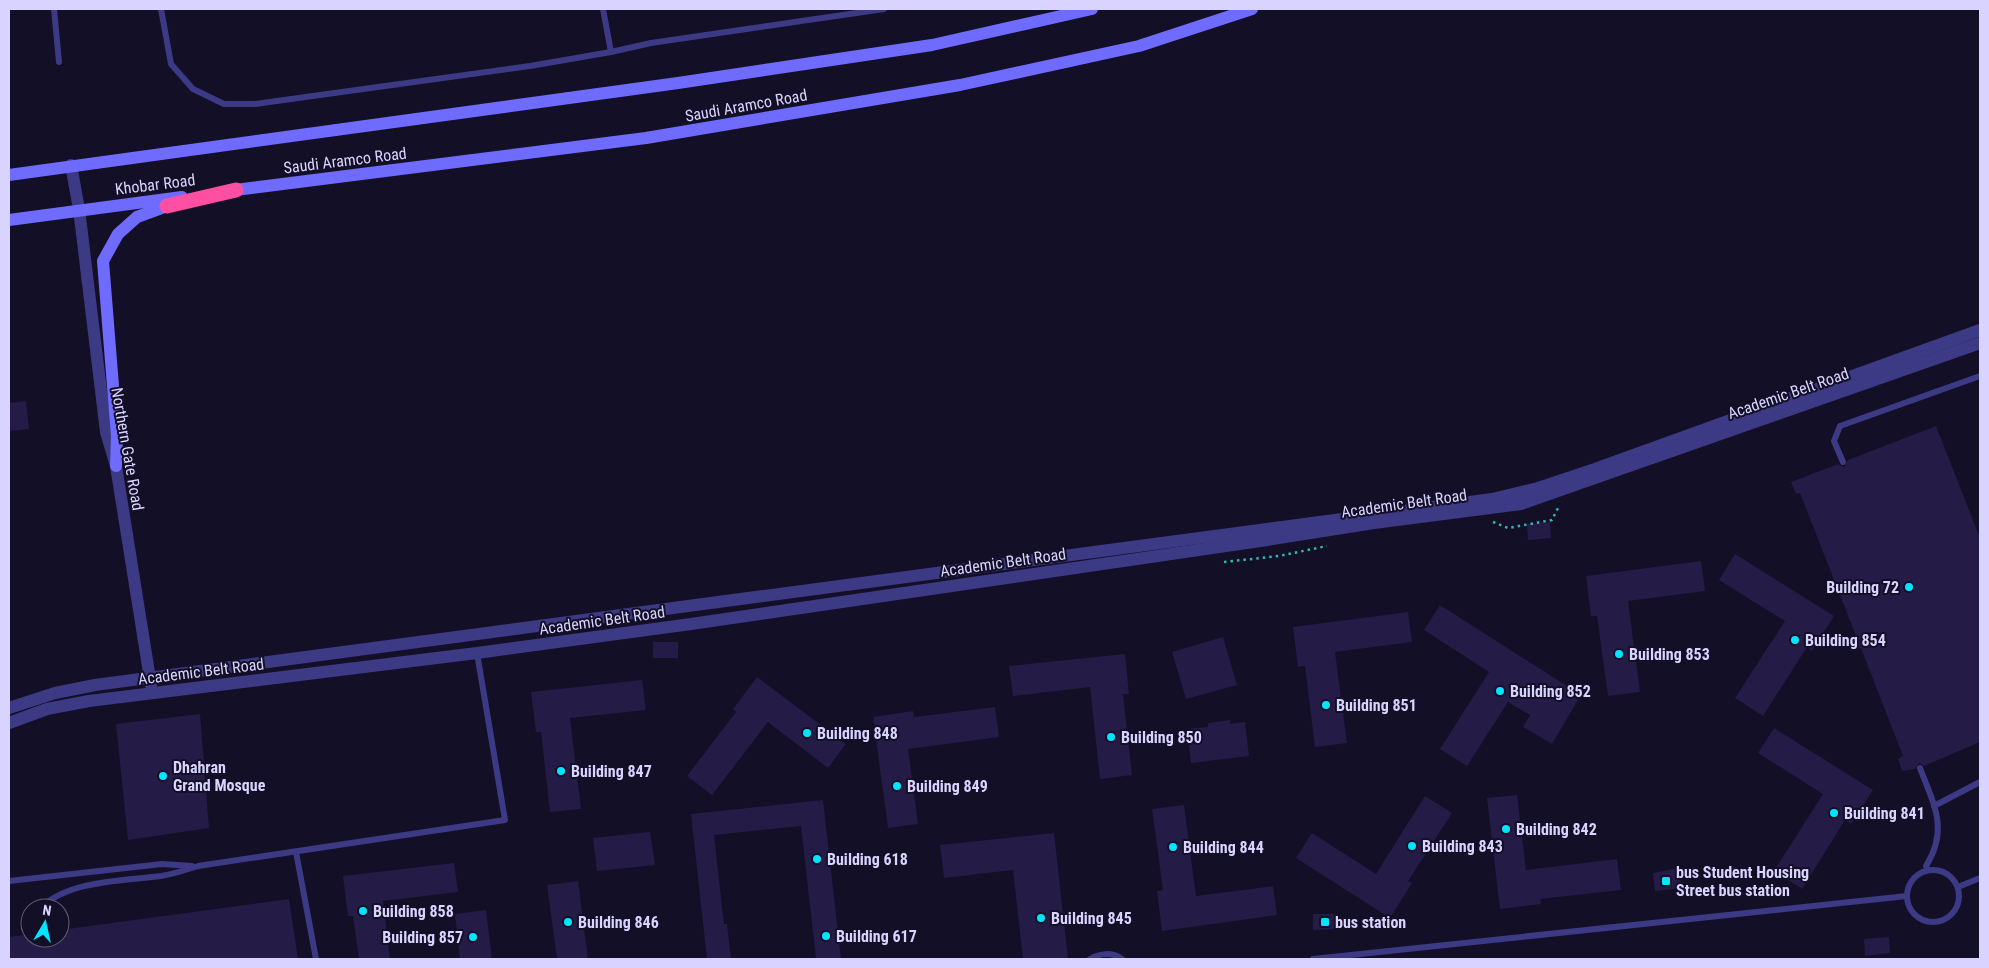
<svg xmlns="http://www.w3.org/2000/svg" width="1989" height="968" viewBox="0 0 1989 968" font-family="'Roboto Condensed',sans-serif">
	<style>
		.building { fill: #241b47 }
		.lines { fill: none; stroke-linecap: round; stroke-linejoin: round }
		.path { stroke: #2fb8b0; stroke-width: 2.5; stroke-dasharray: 2.5 4; stroke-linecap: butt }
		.service { stroke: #3d3a85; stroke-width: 6 }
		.tertiary { stroke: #3d3a85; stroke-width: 12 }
		.secondary { stroke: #6f6bff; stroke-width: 12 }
		.motorway { stroke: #ff4fa3; stroke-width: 15 }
		.poi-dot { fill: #00e5ff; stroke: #130f26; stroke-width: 2 }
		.labels { text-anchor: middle; stroke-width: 4; stroke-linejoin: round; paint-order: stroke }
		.street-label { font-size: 16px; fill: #d9d4ff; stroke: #130f26 }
		.poi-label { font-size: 16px; font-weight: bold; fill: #d9d4ff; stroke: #130f26; text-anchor: start }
	</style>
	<rect width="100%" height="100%" fill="#130f26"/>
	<g class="building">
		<path d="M26,401L29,429L9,431V403Z"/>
		<path d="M1936,426L1980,538V742L1924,766L1919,763L1915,769L1902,771L1898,759L1903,756L1861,648L1857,649L1852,638L1856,636L1800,493L1796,494L1791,482L1838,464L1844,467L1848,460Z"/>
		<path d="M1550,522L1551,538L1528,540L1527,524Z"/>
		<path d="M1735,554L1834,616L1812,651L1807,647L1763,716L1735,698L1785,621L1719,580Z"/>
		<path d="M1701,561L1705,591L1628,601L1640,692L1608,696L1597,616H1591L1586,576Z"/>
		<path d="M1440,605L1581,695L1552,744L1523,727L1530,715L1508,702L1467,766L1440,749L1489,672L1424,630Z"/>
		<path d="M1408,612L1412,642L1335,652L1347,743L1315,747L1305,666L1298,667L1293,627Z"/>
		<path d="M1223,637L1237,685L1186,699L1172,652Z"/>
		<rect x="653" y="642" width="25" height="16"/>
		<path d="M1125,654L1129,694H1123L1132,775L1100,779L1090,687L1013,696L1009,666Z"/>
		<path d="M757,677L846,744L828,768L768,722L712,795L687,776L736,712L733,709Z"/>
		<path d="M642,680L646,710L570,718L581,809L550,812L541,732H536L531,692Z"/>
		<path d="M995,707L999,737L908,749L918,824L888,828L873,717L913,711L914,717Z"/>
		<path d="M200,714L209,828L128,840L116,724Z"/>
		<path d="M1230,720V724L1245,722L1249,756L1191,763L1187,729L1208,727V723Z"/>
		<path d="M1774,728L1873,790L1851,824L1845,820L1802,889L1774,871L1823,794L1758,753Z"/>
		<path d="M1517,795L1526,870L1617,859L1621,890L1540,899L1541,904L1500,909L1487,798Z"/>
		<path d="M1425,796L1452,813L1408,881L1412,883L1390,918L1296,858L1312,833L1376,874Z"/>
		<path d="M823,800L841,959H816L801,826L714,835L724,924H727L731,959H707L691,814Z"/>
		<path d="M1184,805L1196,896L1273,886L1277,915L1162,931L1157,891L1163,890L1152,809Z"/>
		<path d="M650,832L655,865L597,871L593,838Z"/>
		<path d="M1054,833L1068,958L1023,959L1013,870L944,878L940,845Z"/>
		<path d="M454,863L458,892L383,901L390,959H359L353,916H348L343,876Z"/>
		<path d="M1679,868L1681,888L1655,891L1653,873Z"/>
		<path d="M578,881L588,959H557L547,885Z"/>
		<path d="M289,899L298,959H9V937L30,934V938H60V930Z"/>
		<path d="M486,910L492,959H460L455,914Z"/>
		<path d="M1313,914H1336L1337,929L1313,930Z"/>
		<path d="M1889,937L1890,953L1865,956L1864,939Z"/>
	</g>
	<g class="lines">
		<g class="path">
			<path d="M1493,522L1508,528L1552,520L1559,506"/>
			<path d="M1224,562L1279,556L1327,546"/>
		</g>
		<g class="service">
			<path d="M54,9L59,62"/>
			<path d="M161,9L171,64L193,89L224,104H255L530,66L611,52"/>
			<path d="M603,9L611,52L651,43L884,9"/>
			<path d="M1843,462L1834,441L1840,426L1980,376"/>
			<path d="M1920,768C1934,805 1949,829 1926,866L1928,870"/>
			<path d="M1934,806L1980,782"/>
			<path d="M296,852L316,959"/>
			<circle cx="1933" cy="896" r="26"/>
			<path d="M9,881L162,864L192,866"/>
			<path d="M1958,887L1980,878"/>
			<path d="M40,908C70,880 122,881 161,876C173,874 186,870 198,866L505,820L477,653"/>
			<path d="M1090,959C1100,953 1112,952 1122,959"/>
			<path d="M1313,959L1907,896"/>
		</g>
		<g class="tertiary">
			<path d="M71,165L79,209L106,432L116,466L151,685"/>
			<path d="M9,708L55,693L95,685L1492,499L1538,488L1595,469L1980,330"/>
			<path d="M9,723L47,709L89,701L477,653L691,624L1267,540L1374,523L1521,504L1980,343"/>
		</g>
		<g class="secondary">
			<path d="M9,175L678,83L932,45L1092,9"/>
			<path d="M227,191L646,138L960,85L1139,46L1252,9"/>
			<path d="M9,220L182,197"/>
			<path d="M116,466L117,436L103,261L118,234L137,217L167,206"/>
		</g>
		<path class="motorway" d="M167,206L236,190"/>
	</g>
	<g class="poi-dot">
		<circle cx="1909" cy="587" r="5"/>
		<circle cx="1795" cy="640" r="5"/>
		<circle cx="1619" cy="654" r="5"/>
		<circle cx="1500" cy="691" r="5"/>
		<circle cx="1326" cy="705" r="5"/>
		<circle cx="807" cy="733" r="5"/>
		<circle cx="1111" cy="737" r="5"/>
		<circle cx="561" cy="771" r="5"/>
		<circle cx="163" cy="776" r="5"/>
		<circle cx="897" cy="786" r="5"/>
		<circle cx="1834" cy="813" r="5"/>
		<circle cx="1506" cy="829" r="5"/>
		<circle cx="1412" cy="846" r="5"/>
		<circle cx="1173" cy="847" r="5"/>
		<circle cx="817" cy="859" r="5"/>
		<rect x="1661" y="876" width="10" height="10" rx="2.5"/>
		<circle cx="363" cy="911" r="5"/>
		<circle cx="1041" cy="918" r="5"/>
		<circle cx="568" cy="922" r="5"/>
		<rect x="1320" y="917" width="10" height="10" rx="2.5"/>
		<circle cx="826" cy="936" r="5"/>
		<circle cx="473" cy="937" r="5"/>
	</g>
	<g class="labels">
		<g class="street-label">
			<text transform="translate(746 105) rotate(-10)" y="6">Saudi Aramco Road</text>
			<text transform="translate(345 160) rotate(-7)" y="6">Saudi Aramco Road</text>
			<text transform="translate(155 184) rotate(-7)" y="6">Khobar Road</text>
			<text transform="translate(1788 393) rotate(-19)" y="6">Academic Belt Road</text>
			<text transform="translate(128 449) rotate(80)" y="6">Northern Gate Road</text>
			<text transform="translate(1404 503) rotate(-8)" y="6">Academic Belt Road</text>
			<text transform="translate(1003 562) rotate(-8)" y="6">Academic Belt Road</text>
			<text transform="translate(602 620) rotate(-8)" y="6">Academic Belt Road</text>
			<text transform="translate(201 671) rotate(-7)" y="6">Academic Belt Road</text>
		</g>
		<g class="poi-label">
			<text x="1899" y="593" text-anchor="end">Building 72</text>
			<text x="1805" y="646">Building 854</text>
			<text x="1629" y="660">Building 853</text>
			<text x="1510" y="697">Building 852</text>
			<text x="1336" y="711">Building 851</text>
			<text x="817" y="739">Building 848</text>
			<text x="1121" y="743">Building 850</text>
			<text x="173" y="773">Dhahran<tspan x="173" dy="18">Grand Mosque</tspan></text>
			<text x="571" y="777">Building 847</text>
			<text x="907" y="792">Building 849</text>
			<text x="1844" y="819">Building 841</text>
			<text x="1516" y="835">Building 842</text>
			<text x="1422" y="852">Building 843</text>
			<text x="1183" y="853">Building 844</text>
			<text x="827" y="865">Building 618</text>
			<text x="1676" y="878">bus Student Housing<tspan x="1676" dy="18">Street bus station</tspan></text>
			<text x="373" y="917">Building 858</text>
			<text x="1051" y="924">Building 845</text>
			<text x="578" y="928">Building 846</text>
			<text x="1335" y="928">bus station</text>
			<text x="836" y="942">Building 617</text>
			<text x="463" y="943" text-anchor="end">Building 857</text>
		</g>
	</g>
	<rect width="1989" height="968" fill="none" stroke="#d9d4ff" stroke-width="20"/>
	<g transform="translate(45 923) rotate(9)"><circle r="24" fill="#130f26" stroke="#625e7d"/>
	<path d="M0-4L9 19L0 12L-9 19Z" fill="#00e5ff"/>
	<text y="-8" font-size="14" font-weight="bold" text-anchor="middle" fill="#d9d4ff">N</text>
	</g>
</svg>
